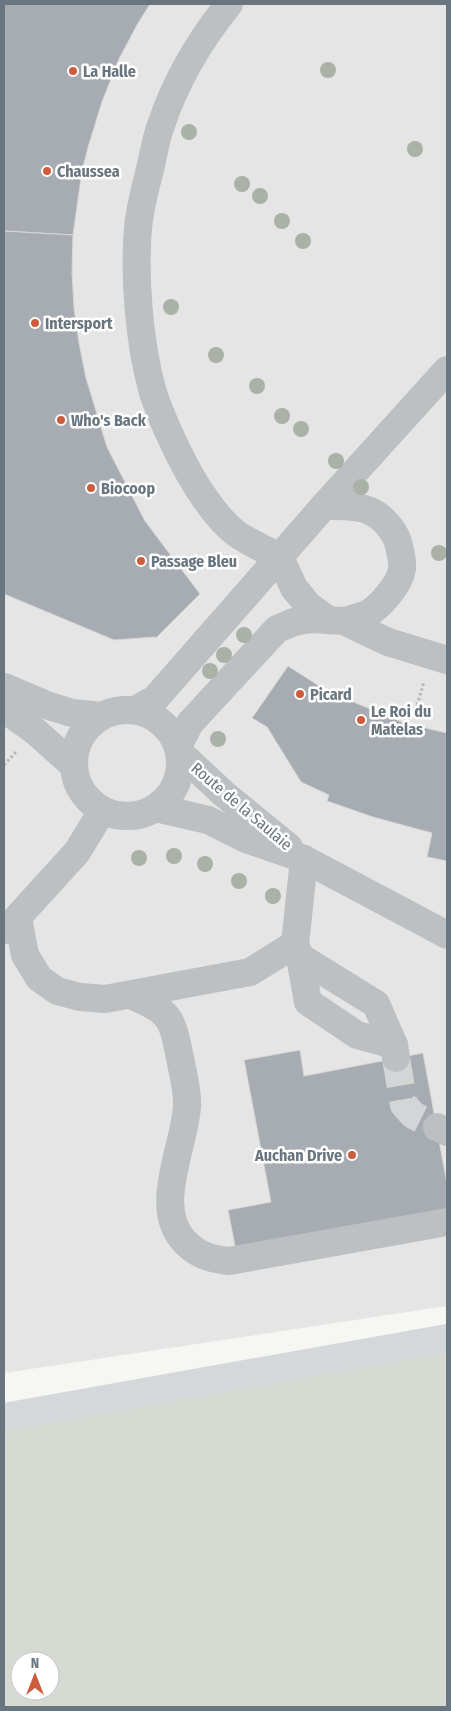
<svg xmlns="http://www.w3.org/2000/svg" width="451" height="1711" viewBox="0 0 451 1711" font-family="'Fira Sans Condensed',sans-serif">
	<style>
		.built { fill: #e4e5e4 }
		.green { fill: #d6dad3; fill-rule: evenodd }
		.building { fill: #a6acb1; stroke: #d7d7d6 }
		.lines { fill: none; stroke-linecap: round; stroke-linejoin: round }
		.minor-tunnel { stroke: #d3d6d6; stroke-width: 28; stroke-dasharray: 28 14; stroke-linecap: butt }
		.path { stroke: #b6b9bb; stroke-width: 3; stroke-dasharray: 2.5 2.5; stroke-linecap: butt }
		.minor { stroke: #bcc0c2; stroke-width: 28 }
		.highway { stroke: #d5d8db; stroke-width: 28 }
		.tree { fill: #aab1a6 }
		.poi-dot { fill: #cd5c3d; stroke: #fff; stroke-width: 2 }
		.labels { text-anchor: middle; stroke-width: 5; stroke-linejoin: round; paint-order: stroke }
		.poi-label { font-size: 16px; font-weight: bold; fill: #697680; stroke: #fff; text-anchor: start }
		.street-label { font-size: 16px; fill: #697680; stroke: #fff }
	</style>
	<rect width="100%" height="100%" fill="#f6f6f3"/>
	<path class="built" d="M4,4H447V1306L4,1373Z"/>
	<path class="green" d="M447,1345V1707H4V1417ZM20,1661H50V1691H20Z"/>
	<g class="building">
		<path d="M4,4H150L137,25L119,59L102,102L89,144L82,171L73,235L4,231Z"/>
		<path d="M4,231L73,235L72,272L74,308L79,343L86,378L107,447L145,521L200,594L156,638L155,637L114,640L4,594Z"/>
		<path d="M288,666L327,691L404,723L447,733V861L427,857L432,833L373,817L327,801L329,795L301,782L267,727L252,718Z"/>
		<path d="M300,1050L304,1076L423,1053L447,1184V1212L236,1251L228,1210L271,1202L244,1060Z"/>
	</g>
	<g class="lines">
		<path class="minor-tunnel" d="M396,1058L404,1105L413,1115L437,1127"/>
		<g class="path">
			<path d="M417,705L424,682"/>
			<path d="M4,765L16,752"/>
		</g>
		<g class="minor">
			<path d="M229,4C200,40 176,80 161,125C156,138 154,152 151,165C146,186 140,206 138,228C134,277 139,341 152,389C159,413 170,436 181,458C193,482 215,518 237,534C250,543 265,550 280,557L294,588L308,605L327,619"/>
			<path d="M324,506C339,506 357,505 370,511C382,516 394,530 398,542C400,551 403,560 402,569C400,584 380,607 367,614C360,617 351,619 344,621"/>
			<path d="M4,687L49,706L72,713L102,716"/>
			<path d="M4,709L35,731L73,765"/>
			<circle cx="127" cy="763" r="53"/>
			<path d="M135,710L155,699L324,506L447,370"/>
			<path d="M178,746L190,723L277,629L294,622L311,619L344,621L388,642L447,660"/>
			<path d="M180,753L224,794L289,847"/>
			<path d="M156,808L208,820L246,839L304,859L447,935"/>
			<path d="M304,859L295,944L300,957L376,1004L394,1045L396,1058"/>
			<path d="M18,918L25,955L39,978L57,991L80,997L105,999L250,972L295,944"/>
			<path d="M6,930L77,852L102,811"/>
			<path d="M300,957L308,1002L357,1035L394,1045"/>
			<path d="M130,995C170,1011 172,1017 180,1058C183,1074 188,1091 187,1107C184,1148 152,1209 185,1242C199,1256 211,1259 229,1261L447,1222"/>
			<path d="M437,1127L447,1132"/>
		</g>
		<path class="highway" d="M4,1417L447,1338"/>
	</g>
	<g class="tree">
		<circle cx="328" cy="70" r="8"/>
		<circle cx="189" cy="132" r="8"/>
		<circle cx="415" cy="149" r="8"/>
		<circle cx="242" cy="184" r="8"/>
		<circle cx="260" cy="196" r="8"/>
		<circle cx="282" cy="221" r="8"/>
		<circle cx="303" cy="241" r="8"/>
		<circle cx="171" cy="307" r="8"/>
		<circle cx="216" cy="355" r="8"/>
		<circle cx="257" cy="386" r="8"/>
		<circle cx="282" cy="416" r="8"/>
		<circle cx="301" cy="429" r="8"/>
		<circle cx="336" cy="461" r="8"/>
		<circle cx="361" cy="487" r="8"/>
		<circle cx="439" cy="553" r="8"/>
		<circle cx="244" cy="635" r="8"/>
		<circle cx="224" cy="655" r="8"/>
		<circle cx="210" cy="671" r="8"/>
		<circle cx="218" cy="739" r="8"/>
		<circle cx="174" cy="856" r="8"/>
		<circle cx="139" cy="858" r="8"/>
		<circle cx="205" cy="864" r="8"/>
		<circle cx="239" cy="881" r="8"/>
		<circle cx="273" cy="896" r="8"/>
	</g>
	<g class="poi-dot">
		<circle cx="73" cy="71" r="5"/>
		<circle cx="47" cy="171" r="5"/>
		<circle cx="35" cy="323" r="5"/>
		<circle cx="61" cy="420" r="5"/>
		<circle cx="91" cy="488" r="5"/>
		<circle cx="141" cy="561" r="5"/>
		<circle cx="300" cy="694" r="5"/>
		<circle cx="361" cy="720" r="5"/>
		<circle cx="352" cy="1155" r="5"/>
	</g>
	<g class="labels">
		<g class="poi-label">
			<text x="83" y="77">La Halle</text>
			<text x="57" y="177">Chaussea</text>
			<text x="45" y="329">Intersport</text>
			<text x="71" y="426">Who's Back</text>
			<text x="101" y="494">Biocoop</text>
			<text x="151" y="567">Passage Bleu</text>
			<text x="310" y="700">Picard</text>
			<text x="371" y="717">Le Roi du<tspan x="371" dy="18">Matelas</tspan></text>
			<text x="342" y="1161" text-anchor="end">Auchan Drive</text>
		</g>
		<g class="street-label">
			<text transform="translate(242 806) rotate(40)" y="6">Route de la Saulaie</text>
		</g>
	</g>
	<rect width="451" height="1711" fill="none" stroke="#697680" stroke-width="10"/>
	<g transform="translate(35 1676)"><circle r="24" fill="#ffffff" stroke="#c3c8cc"/>
	<path d="M0-4L9 19L0 12L-9 19Z" fill="#cd5c3d"/>
	<text y="-8" font-size="14" font-weight="bold" text-anchor="middle" fill="#697680">N</text>
	</g>
</svg>
